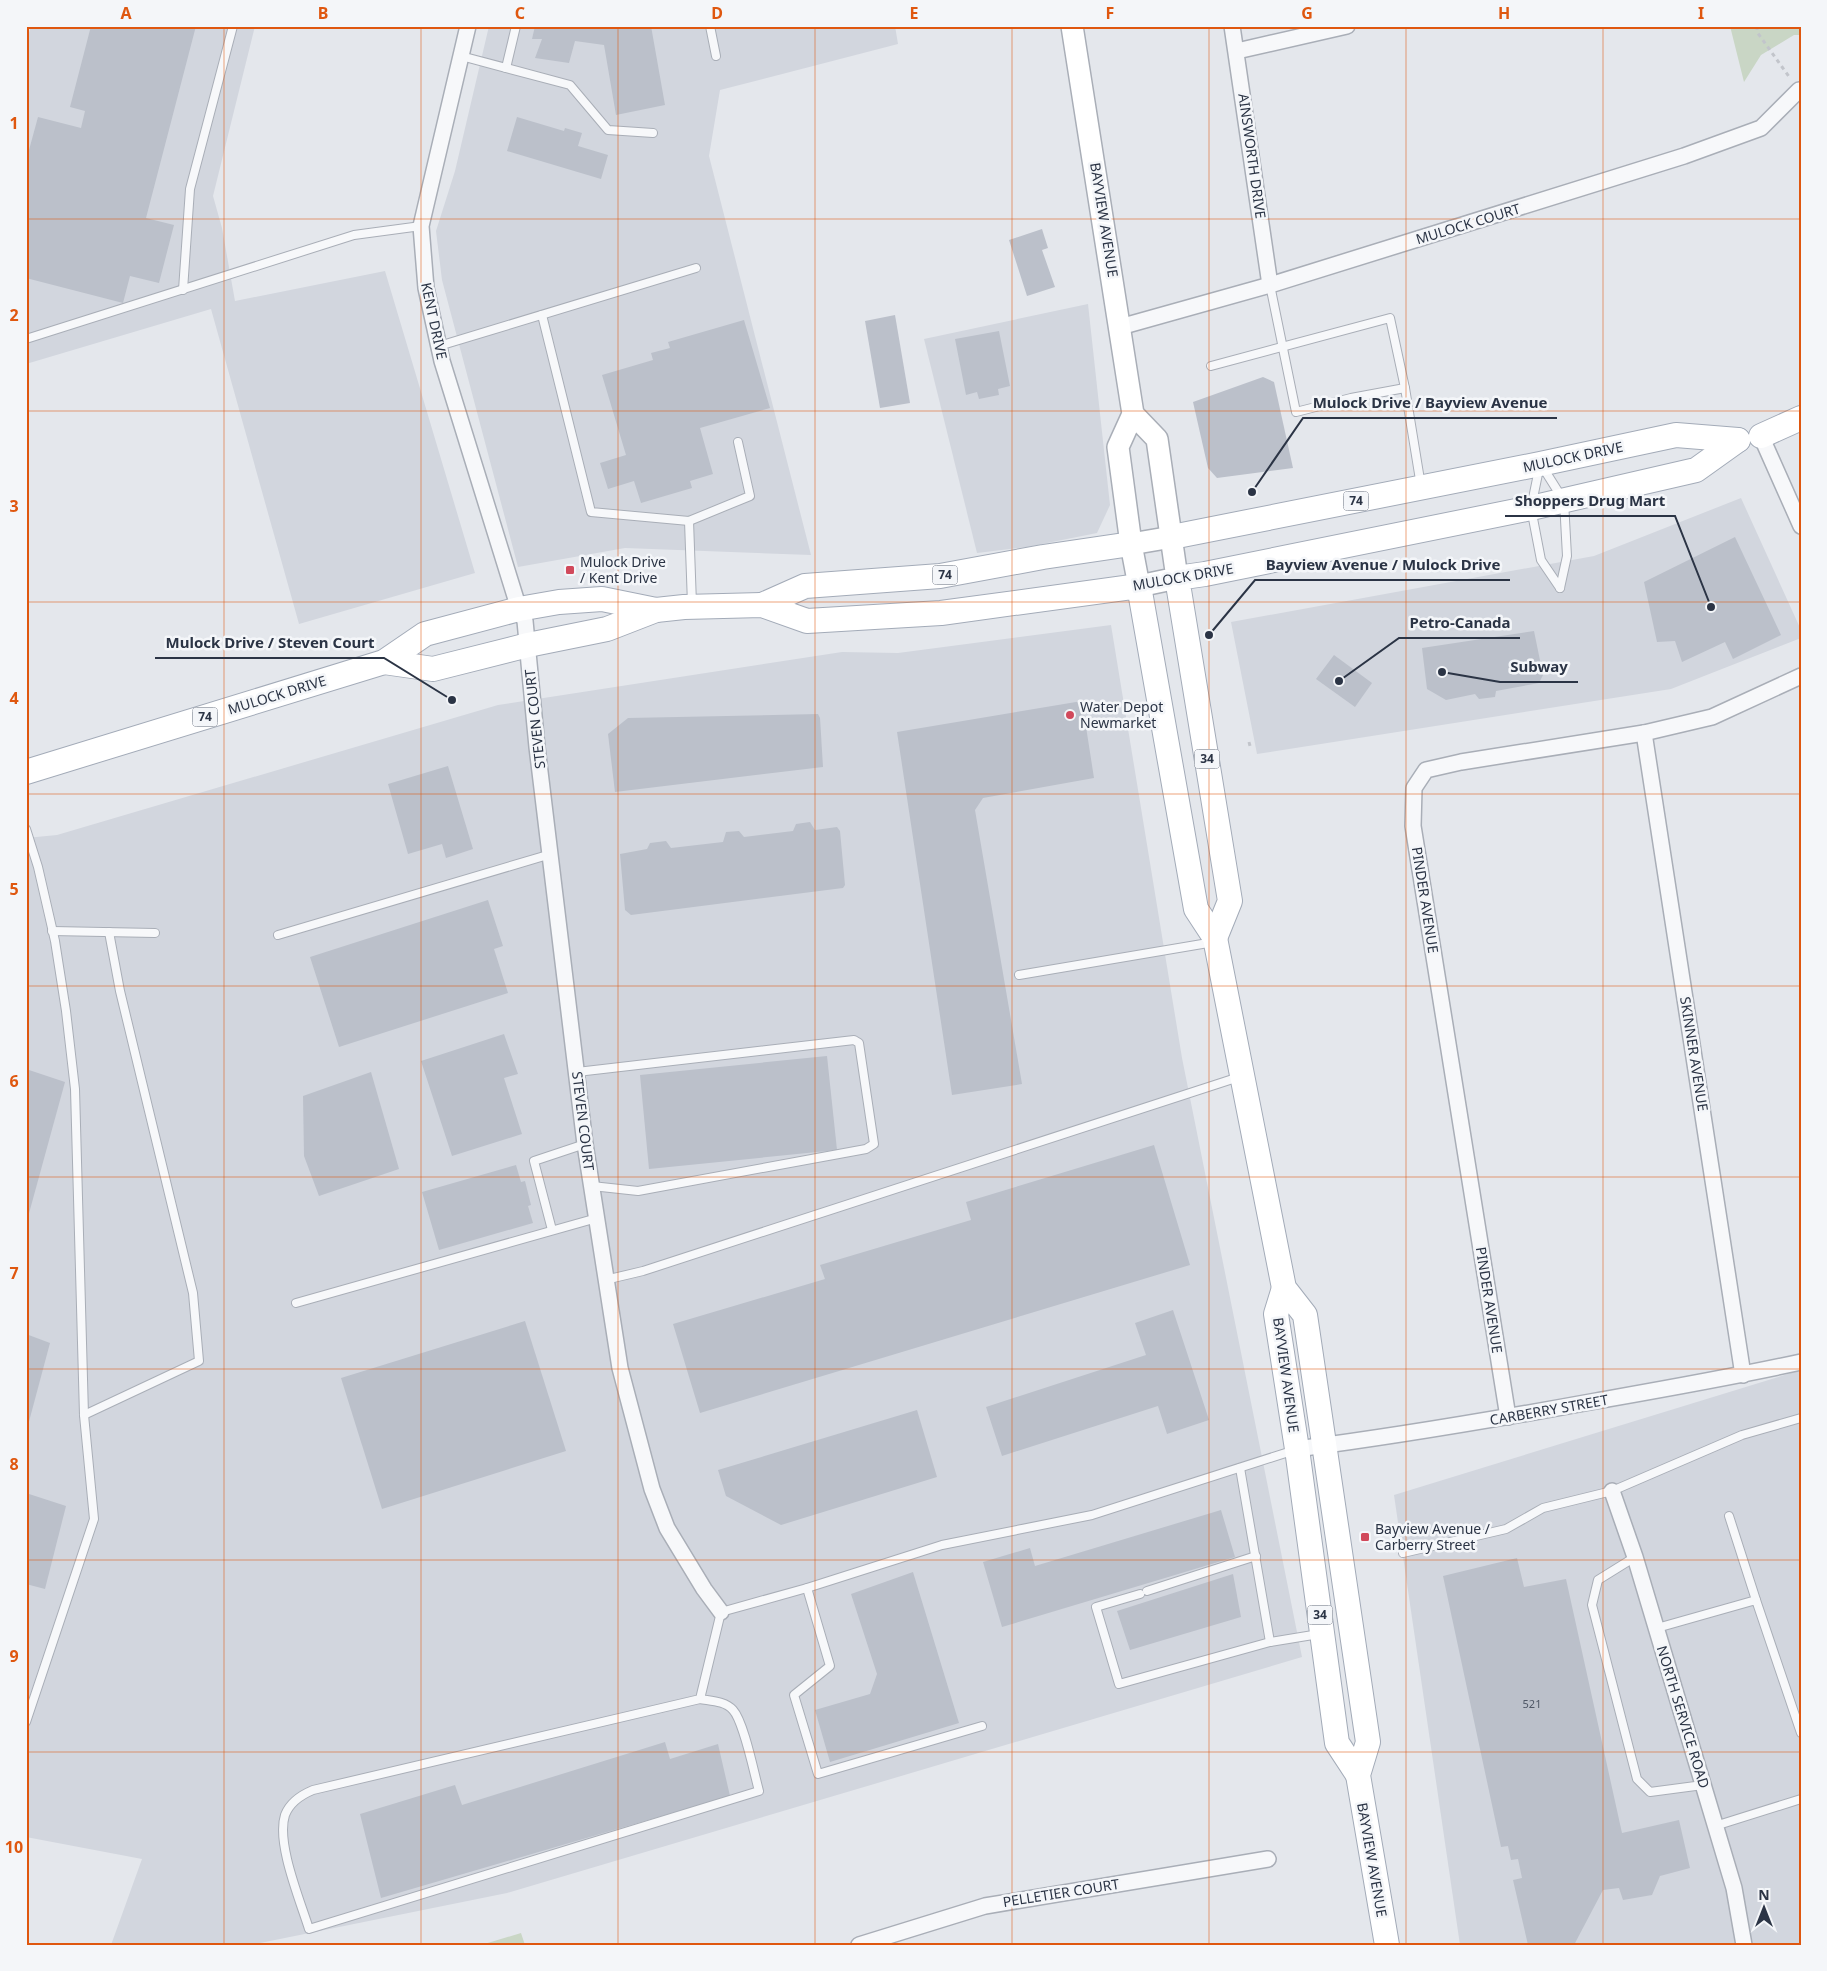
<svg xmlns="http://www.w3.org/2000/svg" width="1827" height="1971" viewBox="0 0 1827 1971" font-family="'Noto Sans',sans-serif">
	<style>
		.built { fill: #d2d6de }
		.green { fill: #c9d6c5 }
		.building { fill: #bbc0ca }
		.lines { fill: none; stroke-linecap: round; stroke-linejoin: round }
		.lane-casing { stroke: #a9aeb7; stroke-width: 10 }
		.street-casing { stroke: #a9aeb7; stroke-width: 18 }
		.secondary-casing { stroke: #a9aeb7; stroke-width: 24 }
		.primary-casing { stroke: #a3abb8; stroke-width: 26 }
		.path { stroke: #c2c5cb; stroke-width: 3; stroke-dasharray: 4 4; stroke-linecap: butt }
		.lane { stroke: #f7f8fa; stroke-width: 8 }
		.street { stroke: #f7f8fa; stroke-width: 15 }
		.secondary { stroke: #fff; stroke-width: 21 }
		.primary { stroke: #fff; stroke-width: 24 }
		.grid { fill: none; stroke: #df570f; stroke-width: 1; stroke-opacity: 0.55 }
		.poi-dot { fill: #d1495b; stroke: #f4f6f9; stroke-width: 2 }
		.labels { text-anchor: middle; stroke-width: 5; stroke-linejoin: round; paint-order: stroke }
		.number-label { font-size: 11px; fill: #4f5766 }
		.shield { fill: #f4f6f9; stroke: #676e7b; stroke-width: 1 }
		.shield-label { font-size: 12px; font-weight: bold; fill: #2b3445 }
		.street-label { font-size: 14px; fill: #2b3445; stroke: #f4f6f9 }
		.poi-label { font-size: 14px; fill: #2b3445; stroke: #f4f6f9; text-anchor: start }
		.leader { fill: none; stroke: #2b3445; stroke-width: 2 }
		.callout-dot { fill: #2b3445; stroke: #f4f6f9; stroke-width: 2 }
		.callout-label { font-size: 15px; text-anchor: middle; font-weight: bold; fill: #2b3445; stroke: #f4f6f9; stroke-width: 5; stroke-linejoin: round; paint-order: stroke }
		.neatline { fill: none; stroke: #df570f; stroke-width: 2 }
		.grid-label { font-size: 16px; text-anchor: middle; font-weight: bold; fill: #df570f }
	</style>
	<rect width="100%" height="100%" fill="#e4e7ec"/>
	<g class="built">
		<path d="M31,26H255L213,196L222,228L235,301L385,271L475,573L299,624L211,309L26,364V43Z"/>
		<path d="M489,26H895L898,44L720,90L709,156L811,555L625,548L518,567L442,280L436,231L455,171Z"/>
		<path d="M1088,304L1110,505L1097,533L1027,547L977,553L924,339Z"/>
		<path d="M1741,498L1801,630V638L1671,689L1257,754L1231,622L1594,556Z"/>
		<path d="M1111,625L1182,1058L1302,1657L507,1893L250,1945H111L142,1859L26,1837V838L57,835L498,705L842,652L898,653Z"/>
		<path d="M1801,1370V1945H1460L1394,1495Z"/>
	</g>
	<g class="green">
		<path d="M1730,26H1801V35H1794L1761,55L1744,82Z"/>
		<path d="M521,1933L525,1945H481Z"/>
	</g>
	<g class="building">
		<path d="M91,26H196L146,218L174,225L159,283L130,276L123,303L26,278V161L38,117L81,128L85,111L70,107Z"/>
		<path d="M535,26H651L665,105L616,115L604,45L575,41L569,63L535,58L542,39H532Z"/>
		<path d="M517,117L564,131L565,128L582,133L578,146L608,155L601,179L507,151Z"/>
		<path d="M1042,229L1048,248L1042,250L1055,287L1027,296L1009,240Z"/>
		<path d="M895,315L910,403L880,408L865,321Z"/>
		<path d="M744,320L770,408L700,428L713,474L690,481L692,488L641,503L634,481L608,489L600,463L626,455L602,375L653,360L651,353L670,348L668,342Z"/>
		<path d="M999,331L1010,386L998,389L999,395L979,399L977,392L966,395L955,339Z"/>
		<path d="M1263,377L1274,382L1293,468L1217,478L1208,468L1193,402Z"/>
		<path d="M1735,537L1781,635L1733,659L1725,642L1682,662L1675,641L1657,642L1644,582Z"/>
		<path d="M1534,631L1543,675L1539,683L1496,691L1495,697L1479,699L1475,694L1446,700L1427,689L1422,648Z"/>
		<path d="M1334,655L1372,683L1355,707L1316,679Z"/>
		<path d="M1082,701L1094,778L983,798L975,810L1022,1084L952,1095L897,732Z"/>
		<path d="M818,714L820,718L823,767L615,792L608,734L628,718Z"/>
		<path d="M448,766L473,849L446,858L442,844L408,854L388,784Z"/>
		<path d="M810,822L815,830L837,827L840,831L845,885L843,888L631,915L625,910L620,854L647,849L650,843L666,841L671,848L723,842L726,832L739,831L744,837L793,831L796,824Z"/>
		<path d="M488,900L503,946L494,949L508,993L339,1047L310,957Z"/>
		<path d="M504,1034L518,1074L504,1078L522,1134L452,1156L421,1061Z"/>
		<path d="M827,1056L837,1150L649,1169L640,1075Z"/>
		<path d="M26,1069L65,1082L28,1217H26Z"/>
		<path d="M371,1072L399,1169L319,1196L304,1156L303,1096Z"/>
		<path d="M1154,1145L1190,1265L700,1413L673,1324L825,1279L820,1265L971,1220L966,1202Z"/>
		<path d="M516,1165L521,1182L525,1181L531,1205L528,1206L533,1223L439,1250L422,1192Z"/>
		<path d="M1173,1310L1209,1420L1167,1434L1158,1406L1002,1456L986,1407L1146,1355L1135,1323Z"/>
		<path d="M525,1321L566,1451L382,1509L341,1378Z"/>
		<path d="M26,1334L50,1343L27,1429H26Z"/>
		<path d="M917,1410L937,1477L781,1525L726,1496L718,1470Z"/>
		<path d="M26,1493L66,1506L45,1589L26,1584Z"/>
		<path d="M1221,1510L1235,1557L1002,1627L983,1562L1030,1548L1035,1566Z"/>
		<path d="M1517,1558L1524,1587L1566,1579L1622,1833L1679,1820L1690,1868L1660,1876L1652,1895L1623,1900L1619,1888L1603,1890L1574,1945H1528L1513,1880L1522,1878L1518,1859L1511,1860L1508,1846L1501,1847L1443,1576Z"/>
		<path d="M913,1572L959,1723L830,1762L815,1710L870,1694L877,1674L851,1594Z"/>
		<path d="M1233,1574L1241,1617L1130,1650L1117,1611Z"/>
		<path d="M665,1742L670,1759L718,1744L730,1796L381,1898L360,1814L455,1785L462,1805Z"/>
	</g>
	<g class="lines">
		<g class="lane-casing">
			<g id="lane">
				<path d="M710,26L716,56"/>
				<path d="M461,56L570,85L608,130L653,133"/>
				<path d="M506,68L516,26"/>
				<path d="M1270,285L1296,412L1351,398L1405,388"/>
				<path d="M183,290L190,189L233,26"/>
				<path d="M542,315L591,512L689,521L750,496L738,442"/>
				<path d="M26,339L354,235L421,226"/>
				<path d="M439,346L696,268"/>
				<path d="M1211,366L1390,318L1405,388L1421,486"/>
				<path d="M1542,466L1564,501L1567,556L1560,588"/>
				<path d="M1539,469L1531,508L1541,560L1560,588"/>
				<path d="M689,521L692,604"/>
				<path d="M26,829L38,867L55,941L66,1011L75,1089L84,1415L94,1519L26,1722"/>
				<path d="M52,931L155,933"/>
				<path d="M278,935L551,854"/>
				<path d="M1019,975L1214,942"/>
				<path d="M577,1072L854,1040L859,1043L874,1144L866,1149L638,1191L592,1186"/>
				<path d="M552,1230L534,1161L585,1144"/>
				<path d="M605,1280L643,1271L1239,1077"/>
				<path d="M296,1303L597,1218"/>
				<path d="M84,1415L199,1361L193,1293L120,991L109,932"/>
				<path d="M1240,1468L1270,1642"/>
				<path d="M1729,1516L1756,1600"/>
				<path d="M1403,1553L1506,1529L1543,1508L1612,1491L1742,1435L1801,1418"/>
				<path d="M1635,1557L1598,1580L1592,1605L1637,1779L1650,1792L1703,1785"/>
				<path d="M807,1588L830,1666L794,1695L818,1774L982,1726"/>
				<path d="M1147,1591L1256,1556"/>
				<path d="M1140,1594L1096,1607L1119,1684L1270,1642L1319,1634"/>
				<path d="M1657,1628L1756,1600L1801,1733"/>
				<path d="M700,1699L313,1790C301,1795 290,1802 285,1815C276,1843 300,1900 309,1929L759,1791C754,1773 744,1722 733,1710C725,1701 711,1701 700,1699L721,1612L807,1588L942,1545L1092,1515L1295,1450"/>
				<path d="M1715,1826L1801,1799"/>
			</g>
		</g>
		<g class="street-casing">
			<g id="street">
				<path d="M468,26L421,226L426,288L442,361L519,609L525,621L537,747L585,1144L620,1368L652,1489L667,1528L704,1589L721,1612"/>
				<path d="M1232,26L1270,285"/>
				<path d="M1237,51L1347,26"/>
				<path d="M1120,327L1270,285L1684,156L1761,128L1799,90"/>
				<path d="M1761,436L1801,526"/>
				<path d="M1644,733L1743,1375"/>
				<path d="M1508,1417L1413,826L1414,788L1426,770L1461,762L1644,733L1712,717L1801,676"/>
				<path d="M1297,1449C1397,1436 1497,1419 1596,1401C1664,1389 1733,1377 1801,1362"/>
				<path d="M1612,1491L1635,1557L1734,1888L1744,1945"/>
				<path d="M859,1945L985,1906L1268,1859"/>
			</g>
		</g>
		<g class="secondary-casing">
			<g id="secondary">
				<path d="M1072,26L1133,414L1118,447L1131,544L1139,586L1177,578L1157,439L1133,414"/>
				<path d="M1131,544L1172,537"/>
			</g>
		</g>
		<g class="primary-casing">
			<g id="primary">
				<path d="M1761,436L1801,418"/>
				<path d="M1172,537L1540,464L1676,435L1738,440"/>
				<path d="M762,605L805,586L940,576L1043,557L1131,544"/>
				<path d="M384,662L433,669L528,645L607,629L656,610L684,607L762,605L807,621L941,613L1139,586L1196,909L1215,938L1284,1288L1305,1315L1368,1742L1358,1775L1387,1945"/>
				<path d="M26,772L384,662L425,634L519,609L559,602L602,599L656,610"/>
				<path d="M1215,938L1230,901L1177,578L1205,574L1531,508L1696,470L1738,440"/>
				<path d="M1284,1288L1276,1314L1297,1449L1337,1743L1358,1775"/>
			</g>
		</g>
		<g class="path">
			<path d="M1757,26V32L1790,78"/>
			<path d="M1249,742L1250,746"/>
		</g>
		<use href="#lane" class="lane"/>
		<use href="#street" class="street"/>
		<use href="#secondary" class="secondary"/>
		<use href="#primary" class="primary"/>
	</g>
	<path class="grid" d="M224,26V1945M421,26V1945M618,26V1945M815,26V1945M1012,26V1945M1209,26V1945M1406,26V1945M1603,26V1945M26,219H1801M26,411H1801M26,602H1801M26,794H1801M26,986H1801M26,1177H1801M26,1369H1801M26,1560H1801M26,1752H1801"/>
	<g class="poi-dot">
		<rect x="565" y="565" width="10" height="10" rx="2.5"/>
		<circle cx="1070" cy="715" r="5"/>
		<rect x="1360" y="1532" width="10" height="10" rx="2.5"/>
	</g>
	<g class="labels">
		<g class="number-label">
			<text x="1532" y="1708">521</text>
		</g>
		<g class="shield">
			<rect x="1343.5" y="491.5" width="25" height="19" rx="4"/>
			<rect x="932.5" y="565.5" width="25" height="19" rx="4"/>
			<rect x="192.5" y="707.5" width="25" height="19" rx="4"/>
			<rect x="1194.5" y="749.5" width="25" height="19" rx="4"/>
			<rect x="1307.5" y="1605.5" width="25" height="19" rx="4"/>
		</g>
		<g class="shield-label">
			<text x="1356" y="505">74</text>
			<text x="945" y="579">74</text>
			<text x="205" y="721">74</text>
			<text x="1207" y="763">34</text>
			<text x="1320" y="1619">34</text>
		</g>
		<g class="street-label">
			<text transform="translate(1252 156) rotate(82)" y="5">AINSWORTH DRIVE</text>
			<text transform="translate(1104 220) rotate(81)" y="5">BAYVIEW AVENUE</text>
			<text transform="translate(1468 224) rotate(-17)" y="5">MULOCK COURT</text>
			<text transform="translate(434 321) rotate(78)" y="5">KENT DRIVE</text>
			<text transform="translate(1573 457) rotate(-12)" y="5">MULOCK DRIVE</text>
			<text transform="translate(1183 577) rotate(-10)" y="5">MULOCK DRIVE</text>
			<text transform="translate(277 695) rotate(-17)" y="5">MULOCK DRIVE</text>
			<text transform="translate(535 719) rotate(-96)" y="5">STEVEN COURT</text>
			<text transform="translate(1425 900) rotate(81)" y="5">PINDER AVENUE</text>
			<text transform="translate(1694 1054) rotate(81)" y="5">SKINNER AVENUE</text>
			<text transform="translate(583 1121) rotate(83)" y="5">STEVEN COURT</text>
			<text transform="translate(1489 1300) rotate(81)" y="5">PINDER AVENUE</text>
			<text transform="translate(1286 1375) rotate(82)" y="5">BAYVIEW AVENUE</text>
			<text transform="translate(1549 1410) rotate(-10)" y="5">CARBERRY STREET</text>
			<text transform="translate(1683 1717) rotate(73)" y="5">NORTH SERVICE ROAD</text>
			<text transform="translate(1372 1860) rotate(80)" y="5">BAYVIEW AVENUE</text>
			<text transform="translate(1061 1893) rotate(-9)" y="5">PELLETIER COURT</text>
		</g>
		<g class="poi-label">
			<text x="580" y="567">Mulock Drive<tspan x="580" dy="16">/ Kent Drive</tspan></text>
			<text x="1080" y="712">Water Depot<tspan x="1080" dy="16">Newmarket</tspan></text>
			<text x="1375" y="1534">Bayview Avenue /<tspan x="1375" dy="16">Carberry Street</tspan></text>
		</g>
	</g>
	<path class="leader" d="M1252 492L1303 418H1557M1711 607L1675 516H1505M1209 635L1255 580H1510M1339 681L1399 638H1520M452 700L384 658H155M1442 672L1500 682H1578"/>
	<g class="callout-dot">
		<circle cx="1252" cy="492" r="5"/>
		<circle cx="1711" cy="607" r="5"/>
		<circle cx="1209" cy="635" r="5"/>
		<circle cx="1339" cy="681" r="5"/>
		<circle cx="452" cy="700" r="5"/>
		<circle cx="1442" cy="672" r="5"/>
	</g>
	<g class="callout-label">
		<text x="1430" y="408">Mulock Drive / Bayview Avenue</text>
		<text x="1590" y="506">Shoppers Drug Mart</text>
		<text x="1383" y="570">Bayview Avenue / Mulock Drive</text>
		<text x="1460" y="628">Petro-Canada</text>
		<text x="270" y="648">Mulock Drive / Steven Court</text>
		<text x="1539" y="672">Subway</text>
	</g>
	<rect width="1827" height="1971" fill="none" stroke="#f4f6f9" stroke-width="55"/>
	<g transform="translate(1764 1908)" stroke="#f4f6f9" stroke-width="4" paint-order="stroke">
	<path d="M0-4L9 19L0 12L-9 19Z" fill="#2b3445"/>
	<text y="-8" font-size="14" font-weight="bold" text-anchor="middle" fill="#2b3445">N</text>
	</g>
	<rect x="28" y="28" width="1772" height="1916" class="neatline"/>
	<g class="grid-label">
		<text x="126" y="19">A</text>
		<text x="323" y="19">B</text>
		<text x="520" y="19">C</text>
		<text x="717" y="19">D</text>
		<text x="914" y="19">E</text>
		<text x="1110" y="19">F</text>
		<text x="1307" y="19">G</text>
		<text x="1504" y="19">H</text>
		<text x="1701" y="19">I</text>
		<text x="14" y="129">1</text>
		<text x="14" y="321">2</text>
		<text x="14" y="512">3</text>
		<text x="14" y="704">4</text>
		<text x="14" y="895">5</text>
		<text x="14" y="1087">6</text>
		<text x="14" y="1279">7</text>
		<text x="14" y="1470">8</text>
		<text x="14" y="1662">9</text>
		<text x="14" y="1853">10</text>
	</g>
</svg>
